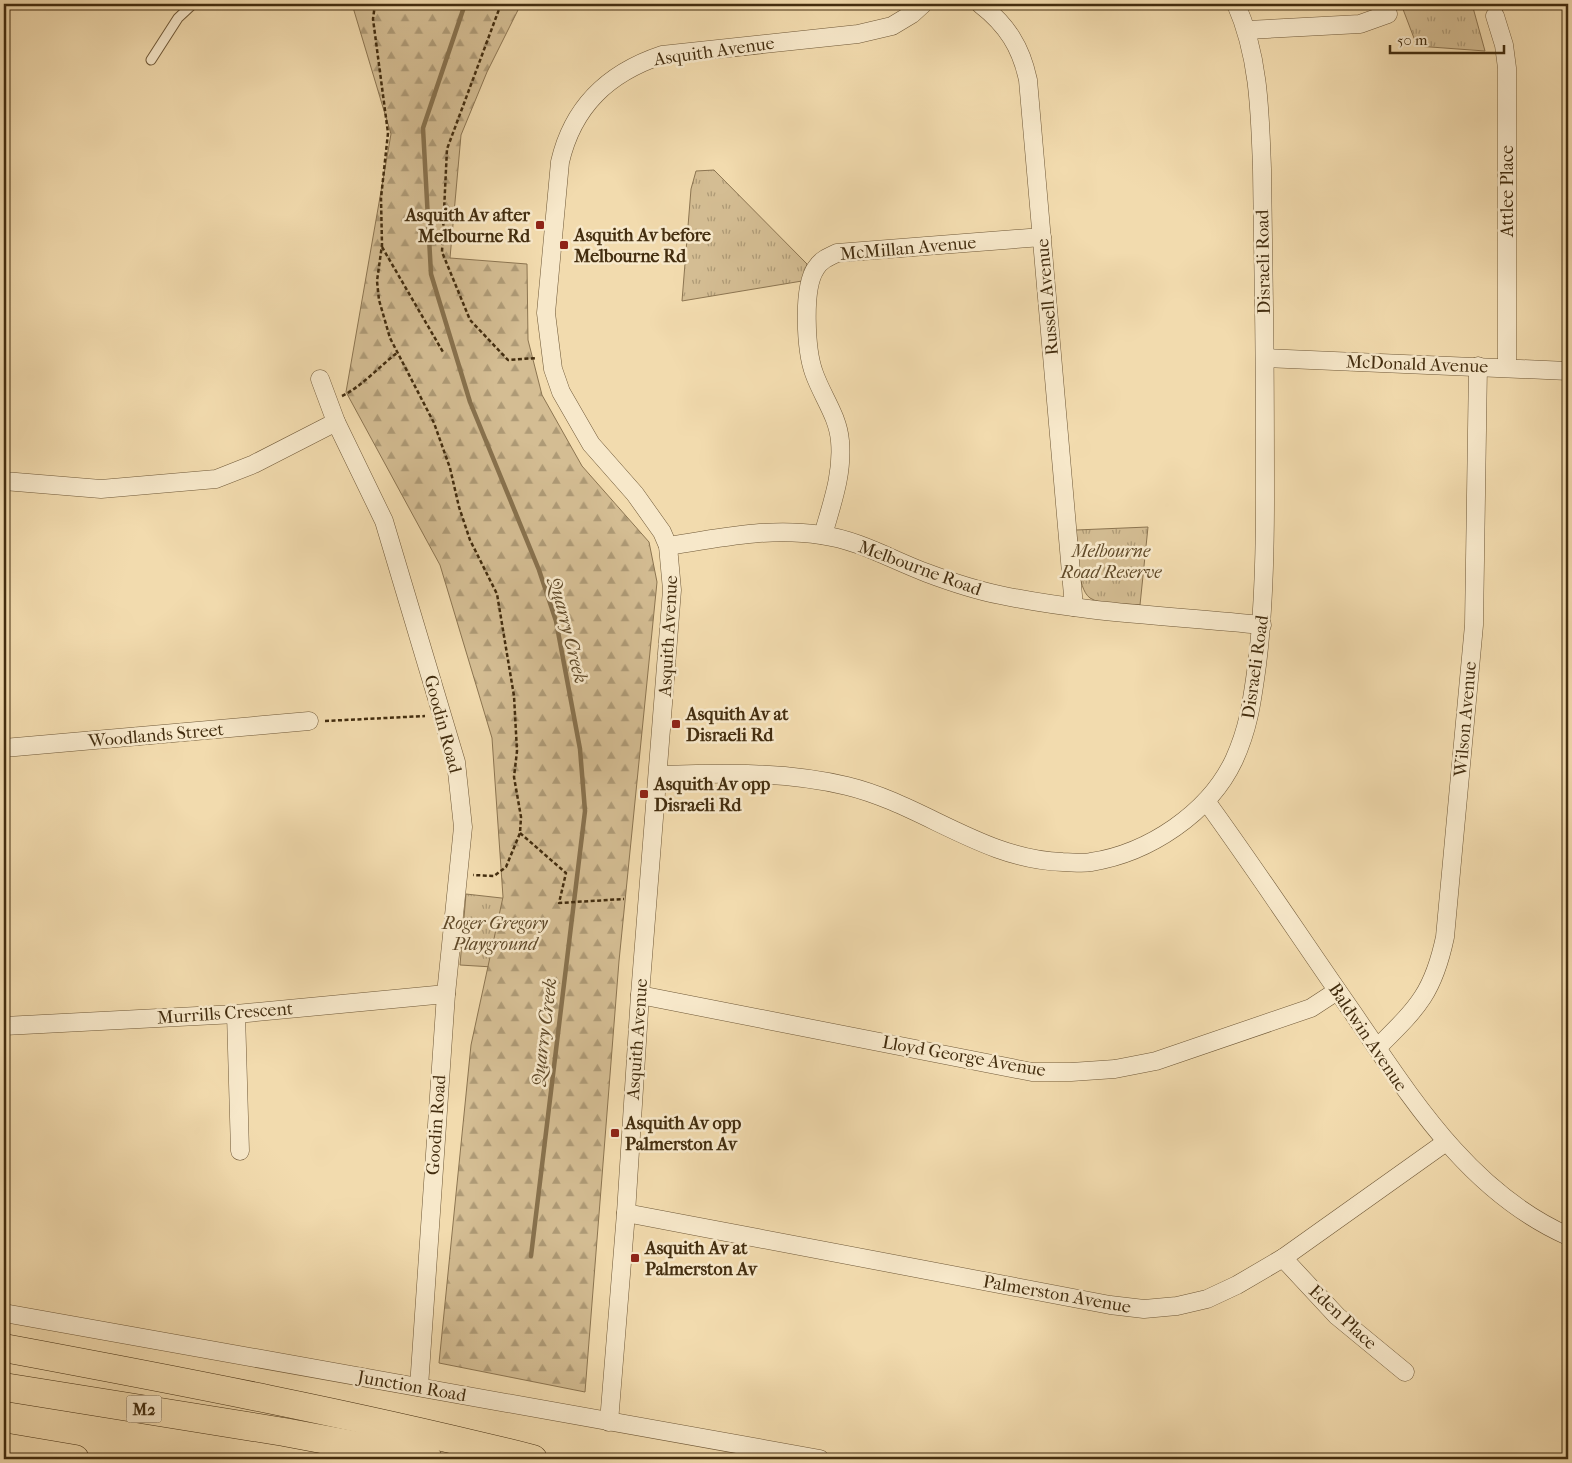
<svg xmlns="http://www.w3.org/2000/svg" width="1572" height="1463" viewBox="0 0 1572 1463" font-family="'IM FELL French Canon',serif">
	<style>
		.grass { fill: url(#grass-tufts); stroke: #8c7551 }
		.forest { fill: url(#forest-firs); stroke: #8c7551 }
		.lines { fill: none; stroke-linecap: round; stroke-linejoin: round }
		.stream { stroke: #88724e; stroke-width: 4.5 }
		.service-casing { stroke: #6f5837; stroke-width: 11 }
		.minor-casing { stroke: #6f5837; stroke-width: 19 }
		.motorway-casing { stroke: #432d0f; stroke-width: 29 }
		.path { stroke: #432d0f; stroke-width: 2.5; stroke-dasharray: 4 2.5; stroke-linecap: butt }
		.service { stroke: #f7e8ca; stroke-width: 9 }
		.minor { stroke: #f7e8ca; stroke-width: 18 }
		.motorway { stroke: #f2dbae; stroke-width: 28 }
		.poi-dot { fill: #8f2418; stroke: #f7e8ca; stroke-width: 2 }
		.labels { text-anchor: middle; stroke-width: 5; stroke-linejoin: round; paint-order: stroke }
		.shield { fill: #f7e8ca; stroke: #796547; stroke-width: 1 }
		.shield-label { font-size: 16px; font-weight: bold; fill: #432d0f }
		.street-label { font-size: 18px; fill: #432d0f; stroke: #f7e8ca }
		.poi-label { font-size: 18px; font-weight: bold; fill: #432d0f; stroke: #f7e8ca; text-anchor: start }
		.park-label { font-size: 18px; font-style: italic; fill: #604a29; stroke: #f7e8ca }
		.water-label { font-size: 19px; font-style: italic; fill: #604a29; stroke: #f7e8ca }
	</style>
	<defs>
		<pattern id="grass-tufts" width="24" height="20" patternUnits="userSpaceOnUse" patternTransform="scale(1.25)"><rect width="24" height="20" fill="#d4bd93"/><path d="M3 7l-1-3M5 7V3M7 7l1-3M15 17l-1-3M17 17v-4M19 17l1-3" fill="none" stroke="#ae9a76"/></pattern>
		<pattern id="forest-firs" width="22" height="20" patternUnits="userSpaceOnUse" patternTransform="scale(1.25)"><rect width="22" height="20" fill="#d4bd93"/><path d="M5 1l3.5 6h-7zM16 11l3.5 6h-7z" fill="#ae9a76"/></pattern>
	</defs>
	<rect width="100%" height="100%" fill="#f2dbae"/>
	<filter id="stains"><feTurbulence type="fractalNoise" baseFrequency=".004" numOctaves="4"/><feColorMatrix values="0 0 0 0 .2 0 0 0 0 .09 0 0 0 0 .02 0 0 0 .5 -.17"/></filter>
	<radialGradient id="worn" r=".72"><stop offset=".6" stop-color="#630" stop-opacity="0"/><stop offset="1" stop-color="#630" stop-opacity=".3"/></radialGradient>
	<g class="grass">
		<path d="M1401,4H1472L1485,51L1417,46Z"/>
		<path d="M714,170L807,264L802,281L682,301L691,189L696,171Z"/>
		<path d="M1148,527L1140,605C1126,603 1102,606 1090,598C1076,588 1078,546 1076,530Z"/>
		<path d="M466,894L528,901L525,969L460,965Z"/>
	</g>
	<path class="forest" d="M352,4H521L487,72L461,135L450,258L527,264L528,340L542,395L582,466L649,542L657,582L619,961L585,1392L439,1363L471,1045L503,897L492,738L440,565L346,392L391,134Z"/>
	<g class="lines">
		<path class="stream" d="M465,4L423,128L431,274L470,402L539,570L556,621L580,749L585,811L531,1256"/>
		<g class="service-casing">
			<path id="service" d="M151,60L178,18L193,4"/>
		</g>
		<g class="minor-casing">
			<g id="minor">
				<path d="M980,4C1007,25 1021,47 1028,80L1074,607"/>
				<path d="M1495,16L1504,45L1507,68V367"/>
				<path d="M1247,30L1360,24L1388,14"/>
				<path d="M1265,358L1568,371"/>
				<path d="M320,379L336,422L384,521L456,762L463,827L446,994L419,1387"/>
				<path d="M4,481L101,489L216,479L254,464L336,422"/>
				<path d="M823,535C832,503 843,474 840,441C838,416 822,396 814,373C806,351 802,288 816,268C821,260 828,257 837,253L1042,237"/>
				<path d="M668,546C719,538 769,527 821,535C859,540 892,560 927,573C951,582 975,590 1000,595C1085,613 1175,616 1262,625"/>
				<path d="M4,748L309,721"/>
				<path d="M659,775C722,773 785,771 847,786C922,804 984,860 1063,862C1072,862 1082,864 1091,862C1149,853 1209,813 1234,760C1249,727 1252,701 1257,665C1264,609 1265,554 1265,498C1265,435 1265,372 1264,309C1263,262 1263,215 1262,169C1260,112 1259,56 1236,4"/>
				<path d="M1206,801C1257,871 1304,943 1353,1013C1412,1099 1469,1192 1568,1236"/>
				<path d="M640,995L1032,1072H1071L1115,1069L1156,1061L1311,1008L1337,991"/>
				<path d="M236,1014L240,1151"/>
				<path d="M4,1026L236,1014L446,994"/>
				<path d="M1377,1048C1417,1008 1433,994 1445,937L1474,625L1478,366"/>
				<path d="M626,1213L1110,1305L1144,1309L1177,1306L1207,1299L1237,1285L1283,1258L1446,1142"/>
				<path d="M1283,1258L1337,1316L1405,1372"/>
				<path d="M4,1313L820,1459"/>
				<path d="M609,1422L626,1213L640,995L672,590L668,546L662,532L635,494L591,444L561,392L553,369L546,313L560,162C573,106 608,73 662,55L858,34L892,26L912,14L923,4"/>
			</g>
		</g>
		<g class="motorway-casing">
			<g id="motorway">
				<path d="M4,1348C181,1381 358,1415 533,1459"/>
				<path d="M4,1387L284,1432L428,1459"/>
				<path d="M4,1447L75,1459"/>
			</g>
		</g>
		<g class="path">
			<path d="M375,4L373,19L388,133L381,198L382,245L377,281L379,300L390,338L434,423L450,468L459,507L470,540L497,594L514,696L517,751L514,777L521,817L520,833L506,867L494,876L473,875"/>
			<path d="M501,4L447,149L442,252L470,320L508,360L537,358"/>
			<path d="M382,247L443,352"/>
			<path d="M342,396C361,387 380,366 398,352"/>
			<path d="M325,721L425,716"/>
			<path d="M520,833L566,873L559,903L624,899"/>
		</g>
		<use href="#service" class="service"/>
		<use href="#minor" class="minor"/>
		<use href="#motorway" class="motorway"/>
	</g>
	<g class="poi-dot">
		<rect x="535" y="220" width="10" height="10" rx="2.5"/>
		<rect x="559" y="240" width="10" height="10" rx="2.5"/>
		<rect x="671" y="719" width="10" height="10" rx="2.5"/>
		<rect x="639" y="789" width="10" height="10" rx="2.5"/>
		<rect x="610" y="1128" width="10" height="10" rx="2.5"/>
		<rect x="630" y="1253" width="10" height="10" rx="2.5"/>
	</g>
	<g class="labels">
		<rect class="shield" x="126.5" y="1395.5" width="35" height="27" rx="4"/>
		<g class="shield-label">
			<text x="144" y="1415">M2</text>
		</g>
		<g class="street-label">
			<text transform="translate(714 51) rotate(-8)" y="6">Asquith Avenue</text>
			<text transform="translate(1507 191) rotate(-90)" y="6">Attlee Place</text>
			<text transform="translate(908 248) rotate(-5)" y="6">McMillan Avenue</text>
			<text transform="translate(1263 262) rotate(-91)" y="6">Disraeli Road</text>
			<text transform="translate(1047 297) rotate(-95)" y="6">Russell Avenue</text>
			<text transform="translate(1417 364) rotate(2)" y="6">McDonald Avenue</text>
			<text transform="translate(920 568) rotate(20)" y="6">Melbourne Road</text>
			<text transform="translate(668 636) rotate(-87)" y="6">Asquith Avenue</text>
			<text transform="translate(1255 667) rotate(-82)" y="6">Disraeli Road</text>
			<text transform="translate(1465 719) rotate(-85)" y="6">Wilson Avenue</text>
			<text transform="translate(443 724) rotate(75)" y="6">Goodin Road</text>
			<text transform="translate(156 735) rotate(-5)" y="6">Woodlands Street</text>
			<text transform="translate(225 1013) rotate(-4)" y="6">Murrills Crescent</text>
			<text transform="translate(1368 1037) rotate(56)" y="6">Baldwin Avenue</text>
			<text transform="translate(637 1039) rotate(-86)" y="6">Asquith Avenue</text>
			<text transform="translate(964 1056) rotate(10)" y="6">Lloyd George Avenue</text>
			<text transform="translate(436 1125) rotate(-86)" y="6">Goodin Road</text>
			<text transform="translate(1057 1294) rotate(10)" y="6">Palmerston Avenue</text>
			<text transform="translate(1343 1317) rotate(43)" y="6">Eden Place</text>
			<text transform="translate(412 1386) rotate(10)" y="6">Junction Road</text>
		</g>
		<g class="poi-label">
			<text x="530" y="221" text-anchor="end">Asquith Av after<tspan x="530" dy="21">Melbourne Rd</tspan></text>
			<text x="574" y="241">Asquith Av before<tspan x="574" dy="21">Melbourne Rd</tspan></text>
			<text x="686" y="720">Asquith Av at<tspan x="686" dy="21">Disraeli Rd</tspan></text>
			<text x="654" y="790">Asquith Av opp<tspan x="654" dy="21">Disraeli Rd</tspan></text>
			<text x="625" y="1129">Asquith Av opp<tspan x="625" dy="21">Palmerston Av</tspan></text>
			<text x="645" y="1254">Asquith Av at<tspan x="645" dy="21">Palmerston Av</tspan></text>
		</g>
		<g class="park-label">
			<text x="1111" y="557">Melbourne<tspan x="1111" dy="21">Road Reserve</tspan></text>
			<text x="495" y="929">Roger Gregory<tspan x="495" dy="21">Playground</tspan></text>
		</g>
		<g class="water-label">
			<text transform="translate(569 630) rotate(76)" y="7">Quarry Creek</text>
			<text transform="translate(543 1032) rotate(-83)" y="7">Quarry Creek</text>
		</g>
	</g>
	<rect width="1572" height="1463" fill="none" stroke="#f2dbae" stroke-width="20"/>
	<rect x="5" y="5" width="1562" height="1453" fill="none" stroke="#432d0f" stroke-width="2.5"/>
	<rect x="10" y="10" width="1552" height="1443" fill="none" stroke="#432d0f"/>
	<path d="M1390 45v8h114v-8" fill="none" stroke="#432d0f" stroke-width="2.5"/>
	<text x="1397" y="45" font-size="15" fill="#432d0f" stroke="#f7e8ca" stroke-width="4" paint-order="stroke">50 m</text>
	<rect width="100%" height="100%" filter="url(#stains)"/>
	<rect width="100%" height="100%" fill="url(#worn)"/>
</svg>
